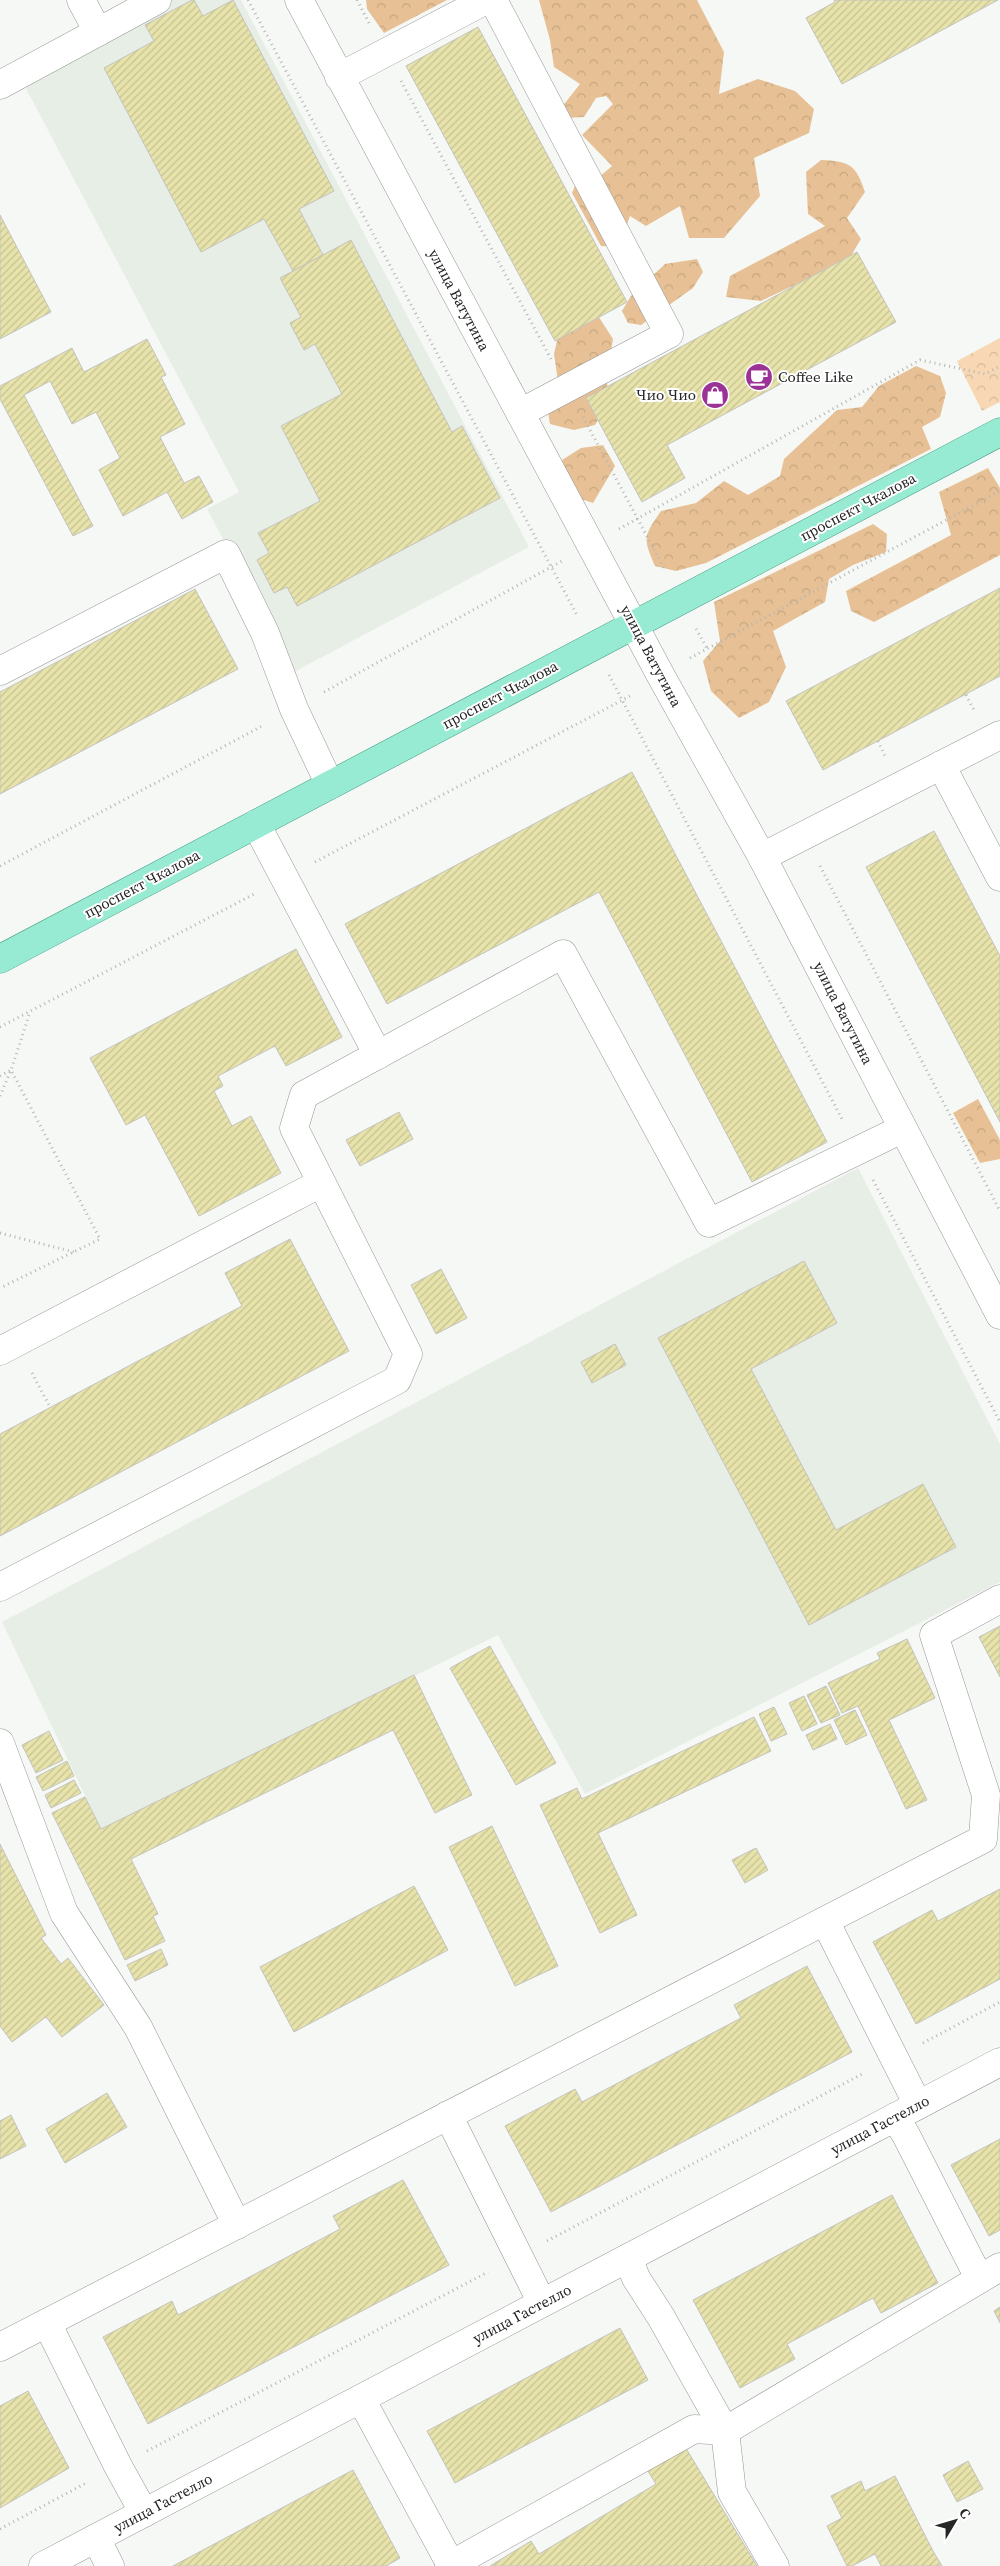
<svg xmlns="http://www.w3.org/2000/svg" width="1000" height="2566" viewBox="0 0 1000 2566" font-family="'Source Serif 4',serif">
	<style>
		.built { fill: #e7eee5 }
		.forest { fill: url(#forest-crowns) }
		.park { fill: url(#park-crowns) }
		.building { fill: url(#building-hatch); stroke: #c3c3c0 }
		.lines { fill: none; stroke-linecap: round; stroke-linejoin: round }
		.minor-casing { stroke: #969895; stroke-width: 29 }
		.major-casing { stroke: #449d83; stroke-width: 29 }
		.path { stroke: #b5b6b4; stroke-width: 3; stroke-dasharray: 1 4; stroke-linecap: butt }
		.minor { stroke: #fff; stroke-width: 28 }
		.major { stroke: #98ebd3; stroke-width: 28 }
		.labels { text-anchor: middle; stroke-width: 4; stroke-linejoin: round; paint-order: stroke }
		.street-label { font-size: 15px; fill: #252625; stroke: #fff }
		.poi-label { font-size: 15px; fill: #252625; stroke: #fff; text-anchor: start }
	</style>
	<defs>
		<pattern id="forest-crowns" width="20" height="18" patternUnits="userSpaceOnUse" patternTransform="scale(1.25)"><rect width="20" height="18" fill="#e7c195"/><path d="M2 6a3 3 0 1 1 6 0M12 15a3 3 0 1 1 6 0" fill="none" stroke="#c6a680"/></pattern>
		<pattern id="park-crowns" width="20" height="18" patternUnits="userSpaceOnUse" patternTransform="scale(1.25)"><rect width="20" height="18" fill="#f8d8b4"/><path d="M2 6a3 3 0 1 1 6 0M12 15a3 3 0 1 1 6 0" fill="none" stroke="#d4b99b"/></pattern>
		<pattern id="building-hatch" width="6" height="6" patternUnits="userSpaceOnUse" patternTransform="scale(1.25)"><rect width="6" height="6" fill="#e7e3ab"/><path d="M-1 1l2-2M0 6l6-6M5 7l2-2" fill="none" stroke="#c6c393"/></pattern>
	</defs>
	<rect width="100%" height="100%" fill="#f6f8f5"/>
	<g class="built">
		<path d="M172,0H241L529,547L294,672L207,509L239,492L21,79Z"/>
		<path d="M858,1168L1000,1444V1582L585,1794L498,1635L101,1829L2,1622Z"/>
	</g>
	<g class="forest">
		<path d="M366,0H447L384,33L367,9Z"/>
		<path d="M539,0H697L724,52L719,94L758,79L795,91L814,109L809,133L754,158L760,196L724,238H689L680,206L646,226L630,216L619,247L601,246L572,193L577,181L598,178L612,166L582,135L613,104L606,96L596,98L584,117L566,118L561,108L580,84L554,67L550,40Z"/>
		<path d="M821,160C850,161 856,165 865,192L847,218L861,239L849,259L761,301L726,297L730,276L825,226L808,214L806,172Z"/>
		<path d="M697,259L703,272L693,288L641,325L628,323L622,311L631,296L665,264Z"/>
		<path d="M595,311L613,339L607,378L608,403L595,425L574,430L550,424L547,406L559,388L554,354L561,323Z"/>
		<path d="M916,366L940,376L946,393L940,417L922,427L931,449L706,563L676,571L655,566C643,538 643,537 661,511L696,503L724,481L748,495L780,476L784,459L837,410L862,407L879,386Z"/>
		<path d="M603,445L615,466L593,503L578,498L562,460L581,448Z"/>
		<path d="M988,468L1000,488V555L874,622L851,611L846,591L951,535L939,492Z"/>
		<path d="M873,524L887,534L886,552L853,565L829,579L825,602L773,631L786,667L769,702L739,718L711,691L703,661L720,641L714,602Z"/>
		<path d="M978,1099L1000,1140V1159L980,1163L953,1113Z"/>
	</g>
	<path class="park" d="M1000,338V402L982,411L957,361Z"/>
	<g class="building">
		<path d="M192,0H194L203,16L233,0L334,191L299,209L323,255L293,271L264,219L201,252L104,68L154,41L145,25Z"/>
		<path d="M834,0H998L842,84L806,18L835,2Z"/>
		<path d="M478,27L627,302L555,341L406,66Z"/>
		<path d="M0,215L51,312L0,339Z"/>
		<path d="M351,240L452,432L462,426L500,498L297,606L287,587L274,593L257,560L269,553L258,533L320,501L281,426L342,394L315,344L304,350L290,323L301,317L280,278Z"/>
		<path d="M857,252L896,322L667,445L685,478L642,502L586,398Z"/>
		<path d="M147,339L166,375L161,377L185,424L160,437L184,483L199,476L213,502L182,519L167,492L123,516L99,470L120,458L96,412L72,424L50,381L24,395L93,526L73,536L0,399V386L72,348L84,372Z"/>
		<path d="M1000,588V676L823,770L786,701Z"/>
		<path d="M195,589L238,669L0,794V692Z"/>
		<path d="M632,772L827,1142L752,1182L599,892L387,1004L345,924Z"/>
		<path d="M934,831L1000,956V1122L866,867Z"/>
		<path d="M296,949L342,1037L286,1066L275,1046L218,1076L223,1086L214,1091L232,1126L251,1116L281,1173L199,1216L145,1115L126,1125L90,1058Z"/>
		<path d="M399,1112L413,1139L360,1166L346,1140Z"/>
		<path d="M290,1239L349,1351L0,1536V1434L242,1306L225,1273Z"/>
		<path d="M804,1261L837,1323L751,1369L836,1530L923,1484L956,1547L809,1625L658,1338Z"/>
		<path d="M441,1269L467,1318L436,1334L411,1285Z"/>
		<path d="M615,1344L626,1365L592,1383L581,1362Z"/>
		<path d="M1000,1626V1677L979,1637Z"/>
		<path d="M907,1639L935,1698L889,1720L927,1800L906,1809L858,1706L842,1713L828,1683L880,1659L877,1653Z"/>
		<path d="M490,1646L556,1763L516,1785L450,1668Z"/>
		<path d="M414,1675L472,1795L435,1813L393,1730L131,1859L158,1914L153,1916L165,1941L125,1960L52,1813L85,1797L101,1829Z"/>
		<path d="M826,1686L840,1715L821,1723L807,1695Z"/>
		<path d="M804,1696L817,1724L802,1731L789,1703Z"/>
		<path d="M774,1707L787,1734L771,1741L759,1714Z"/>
		<path d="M855,1710L867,1735L846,1745L834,1720Z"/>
		<path d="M754,1717L771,1751L598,1833L637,1915L600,1933L540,1805L577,1788L582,1799Z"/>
		<path d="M830,1724L837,1739L813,1750L806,1735Z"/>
		<path d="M49,1731L63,1760L36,1773L22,1745Z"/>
		<path d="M67,1761L74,1776L43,1791L36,1777Z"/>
		<path d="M74,1780L81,1793L51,1808L45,1795Z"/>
		<path d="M492,1826L558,1966L515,1986L449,1847Z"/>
		<path d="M0,1844L46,1935L41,1938L61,1964L68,1958L104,2005L62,2037L46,2017L12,2042L0,2026Z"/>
		<path d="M756,1848L768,1870L745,1883L732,1860Z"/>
		<path d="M414,1886L448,1950L294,2032L260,1967Z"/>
		<path d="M1000,1889V1979L916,2024L873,1942L932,1910L938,1921Z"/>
		<path d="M161,1949L168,1965L135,1981L127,1965Z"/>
		<path d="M807,1966L852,2052L551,2212L505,2126L575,2089L582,2102L741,2018L734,2005Z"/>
		<path d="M107,2093L127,2127L65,2163L46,2129Z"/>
		<path d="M11,2115L26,2146L0,2159V2121Z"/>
		<path d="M1000,2139V2230L989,2236L951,2165Z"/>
		<path d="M403,2180L449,2265L148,2424L103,2337L172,2301L178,2315L340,2229L333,2216Z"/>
		<path d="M892,2195L938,2283L881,2313L873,2298L787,2344L795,2359L740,2388L693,2300Z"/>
		<path d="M1000,2307V2323L994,2311Z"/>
		<path d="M620,2328L648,2380L455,2483L427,2431Z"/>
		<path d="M28,2391L69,2468L0,2508V2406Z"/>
		<path d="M684,2445L757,2566H490L531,2541L539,2554L656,2484L646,2468Z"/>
		<path d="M968,2461L983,2489L957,2502L943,2475Z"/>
		<path d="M353,2470L400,2558L386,2566H173Z"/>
		<path d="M895,2476L933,2551L942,2566H881L875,2554L852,2566H847L827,2526L842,2518L831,2496L861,2481L865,2491Z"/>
	</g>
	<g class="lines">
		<g class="minor-casing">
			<g id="minor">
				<path d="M81,0L98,32L157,0"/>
				<path d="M299,0L661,676L762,857L1000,1315"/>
				<path d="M493,0L669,334L520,413"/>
				<path d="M339,77L486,0"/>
				<path d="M0,85L98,32"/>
				<path d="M0,671L226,554L265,633L294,709L330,785"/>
				<path d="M941,765L1000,877"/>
				<path d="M256,824L378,1055"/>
				<path d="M762,857L1000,735"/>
				<path d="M0,1351L321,1183"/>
				<path d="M0,1587L397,1380L408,1354L294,1128L304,1095L563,954L709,1223L902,1129"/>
				<path d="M0,1743L64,1913L138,2027L237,2225"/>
				<path d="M825,1921L918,2105"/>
				<path d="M448,2115L542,2303"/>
				<path d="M895,2117L906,2135L979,2278"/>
				<path d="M628,2258L636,2278L661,2317L725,2431L732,2492L775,2566"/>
				<path d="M47,2323L118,2466L144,2513"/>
				<path d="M0,2347L983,1839L986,1795L934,1635L1000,1599"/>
				<path d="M361,2399L451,2565"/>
				<path d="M96,2538L110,2566"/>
				<path d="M43,2566L1000,2062"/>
				<path d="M449,2566L694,2429L725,2431L1000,2267"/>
			</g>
		</g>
		<g class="major-casing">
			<path id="major" d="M0,959L1000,432"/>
		</g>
		<g class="path">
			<path d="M248,0L578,617"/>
			<path d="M357,0L369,23"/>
			<path d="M401,81L551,359"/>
			<path d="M583,417L665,570"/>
			<path d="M619,529L920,360L985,374L1000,366"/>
			<path d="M696,629L707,648"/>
			<path d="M690,658L1000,491"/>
			<path d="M609,675L843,1121"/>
			<path d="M324,692L562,561"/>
			<path d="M966,695L975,712"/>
			<path d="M878,741L885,756"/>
			<path d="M315,862L632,695"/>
			<path d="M0,866L264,725"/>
			<path d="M820,866L1000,1211"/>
			<path d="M0,1027L256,893"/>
			<path d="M0,1076L11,1070L100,1239L0,1288"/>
			<path d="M0,1096L11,1070L30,1012"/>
			<path d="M873,1180L1000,1422"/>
			<path d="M0,1233L74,1252"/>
			<path d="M32,1373L50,1407"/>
			<path d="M923,2043L1000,2002"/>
			<path d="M547,2241L864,2073"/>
			<path d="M147,2451L488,2272"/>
			<path d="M0,2529L88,2482"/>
		</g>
		<use href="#minor" class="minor"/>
		<use href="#major" class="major"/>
	</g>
	<defs>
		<g id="cafe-disc" transform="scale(1.4375)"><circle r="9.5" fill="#9b3296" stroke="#fff"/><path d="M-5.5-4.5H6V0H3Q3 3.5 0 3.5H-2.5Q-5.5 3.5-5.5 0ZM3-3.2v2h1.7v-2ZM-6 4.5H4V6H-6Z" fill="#fff"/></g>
		<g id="shop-disc" transform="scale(1.4375)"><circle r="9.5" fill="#9b3296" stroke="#fff"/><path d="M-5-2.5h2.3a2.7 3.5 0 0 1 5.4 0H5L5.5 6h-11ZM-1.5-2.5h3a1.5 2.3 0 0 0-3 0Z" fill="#fff"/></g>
	</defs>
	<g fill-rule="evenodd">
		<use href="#cafe-disc" x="759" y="377"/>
		<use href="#shop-disc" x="715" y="395"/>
	</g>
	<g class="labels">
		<g class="street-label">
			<text transform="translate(459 300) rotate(62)" y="5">улица Ватутина</text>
			<text transform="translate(858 507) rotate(-28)" y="5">проспект Чкалова</text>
			<text transform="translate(651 656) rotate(62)" y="5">улица Ватутина</text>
			<text transform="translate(500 695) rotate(-28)" y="5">проспект Чкалова</text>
			<text transform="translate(142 884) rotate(-28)" y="5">проспект Чкалова</text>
			<text transform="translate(843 1013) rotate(63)" y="5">улица Ватутина</text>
			<text transform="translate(880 2125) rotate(-28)" y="5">улица Гастелло</text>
			<text transform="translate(522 2314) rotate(-28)" y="5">улица Гастелло</text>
			<text transform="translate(163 2503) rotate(-28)" y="5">улица Гастелло</text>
		</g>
		<g class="poi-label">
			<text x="778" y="382">Coffee Like</text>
			<text x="696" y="400" text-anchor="end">Чио Чио</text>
		</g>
	</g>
	<g transform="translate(955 2521) rotate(52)" stroke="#ffffff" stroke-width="4" paint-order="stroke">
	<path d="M0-4L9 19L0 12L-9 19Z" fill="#252625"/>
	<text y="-8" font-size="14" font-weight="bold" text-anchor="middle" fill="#252625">С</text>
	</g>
</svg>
